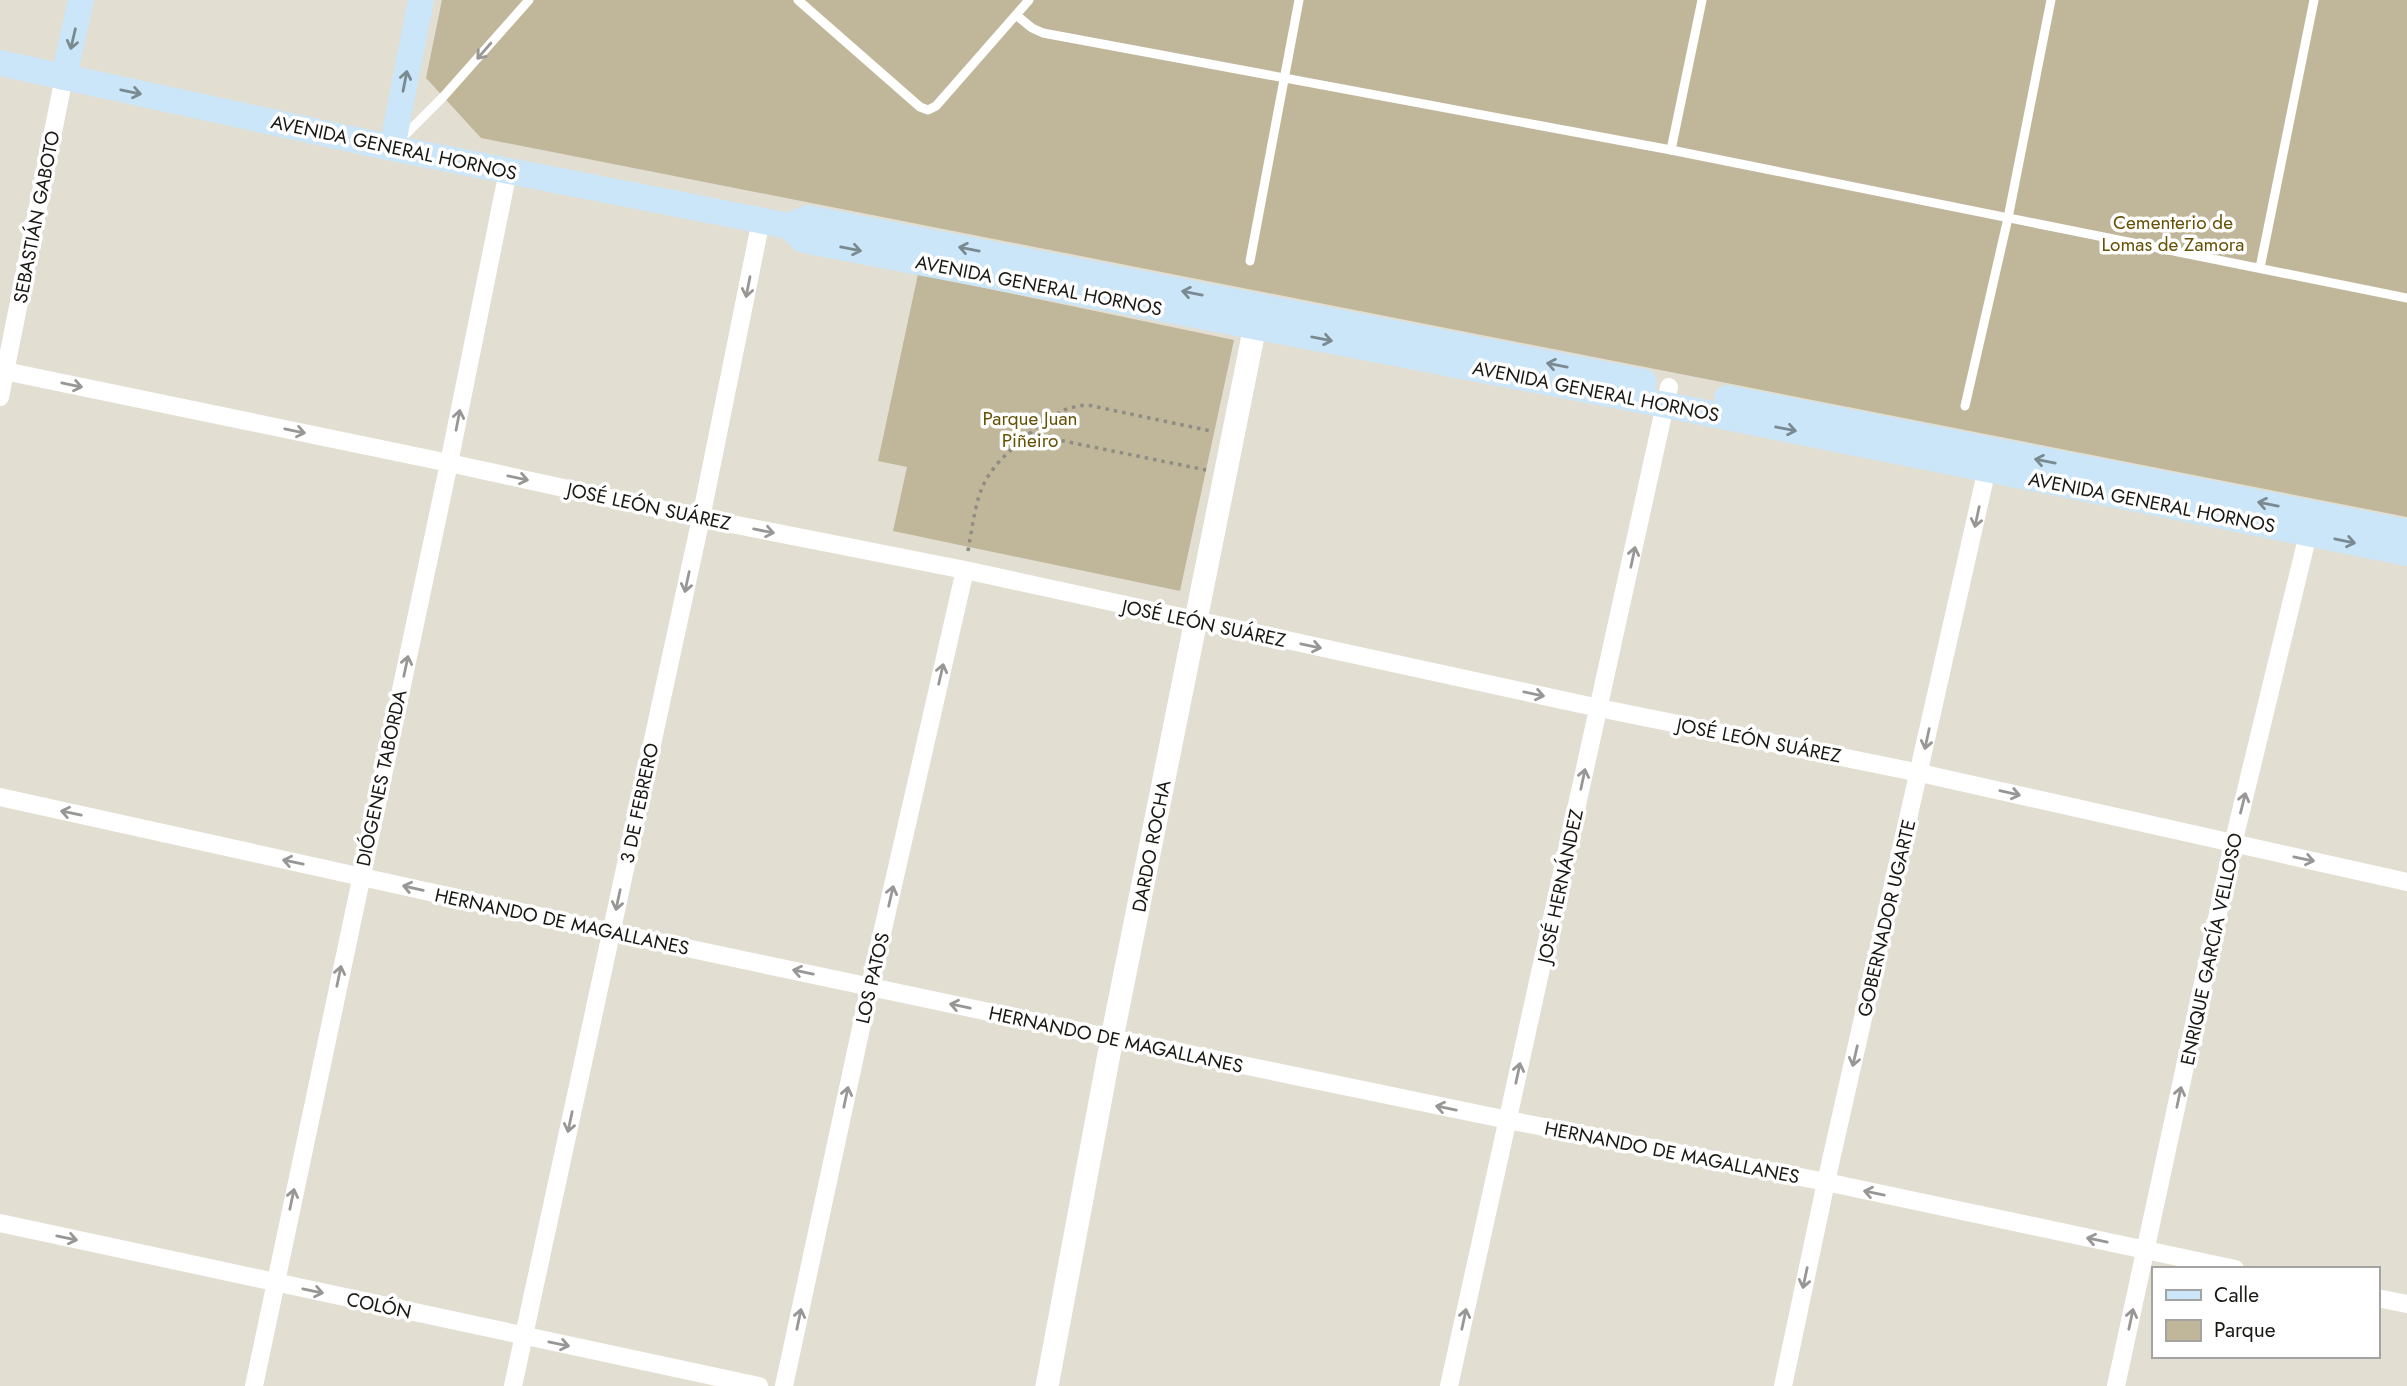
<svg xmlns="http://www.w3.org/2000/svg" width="2407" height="1386" viewBox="0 0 2407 1386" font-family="Jost,sans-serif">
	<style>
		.green { fill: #c0b79b }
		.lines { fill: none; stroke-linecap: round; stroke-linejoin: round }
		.path { stroke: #8f8c83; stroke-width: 3.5; stroke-dasharray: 3.5 5; stroke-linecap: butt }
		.service { stroke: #fff; stroke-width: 9 }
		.minor { stroke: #fff; stroke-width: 18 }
		.tertiary { stroke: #fff; stroke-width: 23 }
		.secondary { stroke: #cbe6f8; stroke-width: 26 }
		.oneway { stroke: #7b8991 }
		.oneway2 { stroke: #989795 }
		.labels { text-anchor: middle; stroke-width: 7; stroke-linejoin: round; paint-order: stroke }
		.street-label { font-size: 19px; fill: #191813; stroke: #fff }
		.park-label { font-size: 19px; fill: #655103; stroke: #fff }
	</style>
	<rect width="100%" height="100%" fill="#e2ded1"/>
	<g class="green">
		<path d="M442,0H2407V517L481,138L426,78Z"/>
		<path d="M918,274L1234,340L1180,591L893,531L907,467L878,461Z"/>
	</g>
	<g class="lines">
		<g class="path">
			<path d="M1029,434C1047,418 1064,406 1088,405L1211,431"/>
			<path d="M968,551C979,487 978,477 1029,434L1206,470"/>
		</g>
		<g class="service">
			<path d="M798,0L920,107L928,110L936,106L1029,0"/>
			<path d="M1016,15L1032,28L1043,33L1671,150L2407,298"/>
			<path d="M402,138L443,97L529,0"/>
			<path d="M1671,150L1702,0"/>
			<path d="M1250,261L1299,0"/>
			<path d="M2260,268L2314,0"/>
			<path d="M1965,406L2008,218L2051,0"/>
		</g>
		<g class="minor">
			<path d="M0,370L449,463L701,518L965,570L1599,708L1920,773L2407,882"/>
			<path d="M0,397L64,77"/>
			<path d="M0,797L611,932L1112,1038L1508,1120L1826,1182L2235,1269"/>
			<path d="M0,1223L759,1386"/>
			<path d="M2377,1298L2407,1304"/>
			<path d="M254,1386L449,463L508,171"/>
			<path d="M513,1386L701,518L761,220"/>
			<path d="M784,1386L870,986L965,570"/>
			<path d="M1449,1386L1669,387"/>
			<path d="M1783,1386L1826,1182L1989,460"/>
			<path d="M2116,1386L2233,844L2310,526"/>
		</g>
		<path class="tertiary" d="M1047,1386L1112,1038L1258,311"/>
		<g class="secondary">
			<path d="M0,63L392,148L789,226L803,240L1666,405L2407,553"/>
			<path d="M64,77L81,0"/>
			<path d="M392,148L421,0"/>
			<path d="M789,226L808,218L1644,382"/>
			<path d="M1727,398L2407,532"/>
		</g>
	</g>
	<defs><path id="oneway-shaft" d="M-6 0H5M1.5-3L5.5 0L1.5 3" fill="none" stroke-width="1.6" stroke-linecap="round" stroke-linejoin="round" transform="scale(1.75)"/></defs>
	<g class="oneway">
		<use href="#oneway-shaft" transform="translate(73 39) rotate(103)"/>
		<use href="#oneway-shaft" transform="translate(405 81) rotate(-79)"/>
		<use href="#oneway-shaft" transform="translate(131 92) rotate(12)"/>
		<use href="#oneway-shaft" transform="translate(851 249) rotate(11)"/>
		<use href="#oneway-shaft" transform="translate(969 249) rotate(-169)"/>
		<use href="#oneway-shaft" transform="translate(1192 293) rotate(-169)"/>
		<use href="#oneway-shaft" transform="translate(1322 339) rotate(11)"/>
		<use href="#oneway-shaft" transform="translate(1557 365) rotate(-169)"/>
		<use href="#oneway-shaft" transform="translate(1786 429) rotate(11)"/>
		<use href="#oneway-shaft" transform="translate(2045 461) rotate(-169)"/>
		<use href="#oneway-shaft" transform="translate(2268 504) rotate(-169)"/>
		<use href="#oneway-shaft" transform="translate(2345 541) rotate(12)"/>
	</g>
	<g class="oneway2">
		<use href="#oneway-shaft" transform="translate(484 51) rotate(131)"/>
		<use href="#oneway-shaft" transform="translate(748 287) rotate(101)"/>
		<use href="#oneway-shaft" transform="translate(72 385) rotate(12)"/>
		<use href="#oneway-shaft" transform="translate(458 420) rotate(-79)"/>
		<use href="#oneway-shaft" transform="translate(295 431) rotate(12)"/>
		<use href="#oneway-shaft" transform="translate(518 478) rotate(12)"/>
		<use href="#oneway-shaft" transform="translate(1977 517) rotate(102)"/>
		<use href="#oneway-shaft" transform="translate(764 531) rotate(11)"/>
		<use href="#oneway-shaft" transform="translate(1633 557) rotate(-78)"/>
		<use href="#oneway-shaft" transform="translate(687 582) rotate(102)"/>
		<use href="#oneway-shaft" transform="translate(1311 646) rotate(12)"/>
		<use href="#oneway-shaft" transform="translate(406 666) rotate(-78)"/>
		<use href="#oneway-shaft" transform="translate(941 674) rotate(-77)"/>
		<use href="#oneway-shaft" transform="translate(1534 694) rotate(12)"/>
		<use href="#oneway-shaft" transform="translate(1927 739) rotate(102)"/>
		<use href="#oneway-shaft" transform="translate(1583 779) rotate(-78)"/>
		<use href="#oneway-shaft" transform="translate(2010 793) rotate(13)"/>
		<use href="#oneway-shaft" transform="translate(2243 803) rotate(-76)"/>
		<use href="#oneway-shaft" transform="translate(71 813) rotate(-168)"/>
		<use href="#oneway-shaft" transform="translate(2304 859) rotate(12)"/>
		<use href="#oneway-shaft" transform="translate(293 862) rotate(-168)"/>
		<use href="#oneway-shaft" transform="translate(413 888) rotate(-167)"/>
		<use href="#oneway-shaft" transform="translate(891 896) rotate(-77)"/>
		<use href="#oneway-shaft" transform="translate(618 900) rotate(102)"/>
		<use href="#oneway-shaft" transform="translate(803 972) rotate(-168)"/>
		<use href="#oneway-shaft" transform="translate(339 976) rotate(-78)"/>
		<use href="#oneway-shaft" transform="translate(960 1006) rotate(-168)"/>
		<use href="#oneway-shaft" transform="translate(1855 1056) rotate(103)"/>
		<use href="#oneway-shaft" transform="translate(1518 1073) rotate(-78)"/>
		<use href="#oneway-shaft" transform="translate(846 1097) rotate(-78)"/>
		<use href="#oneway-shaft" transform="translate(2179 1097) rotate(-78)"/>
		<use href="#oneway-shaft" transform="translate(1446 1108) rotate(-168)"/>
		<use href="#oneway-shaft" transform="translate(570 1122) rotate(102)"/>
		<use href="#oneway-shaft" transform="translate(1874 1193) rotate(-168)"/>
		<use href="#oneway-shaft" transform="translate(292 1199) rotate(-78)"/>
		<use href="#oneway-shaft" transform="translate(67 1238) rotate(12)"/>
		<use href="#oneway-shaft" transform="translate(2097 1240) rotate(-168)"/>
		<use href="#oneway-shaft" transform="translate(1805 1278) rotate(102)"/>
		<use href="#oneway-shaft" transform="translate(313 1291) rotate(12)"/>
		<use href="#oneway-shaft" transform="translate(799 1319) rotate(-78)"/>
		<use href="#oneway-shaft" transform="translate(1464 1319) rotate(-78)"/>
		<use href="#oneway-shaft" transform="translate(2131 1319) rotate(-78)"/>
		<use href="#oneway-shaft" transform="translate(559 1344) rotate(12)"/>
	</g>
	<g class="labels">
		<g class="street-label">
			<text transform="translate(394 147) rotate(12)" y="7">AVENIDA GENERAL HORNOS</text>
			<text transform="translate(36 217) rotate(-79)" y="7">SEBASTIÁN GABOTO</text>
			<text transform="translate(1039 285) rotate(11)" y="7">AVENIDA GENERAL HORNOS</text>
			<text transform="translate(1596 391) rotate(11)" y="7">AVENIDA GENERAL HORNOS</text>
			<text transform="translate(2152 502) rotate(11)" y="7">AVENIDA GENERAL HORNOS</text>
			<text transform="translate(649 506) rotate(12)" y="7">JOSÉ LEÓN SUÁREZ</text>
			<text transform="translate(1204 623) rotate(12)" y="7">JOSÉ LEÓN SUÁREZ</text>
			<text transform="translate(1759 740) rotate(11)" y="7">JOSÉ LEÓN SUÁREZ</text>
			<text transform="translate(381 778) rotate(-78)" y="7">DIÓGENES TABORDA</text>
			<text transform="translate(639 803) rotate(-78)" y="7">3 DE FEBRERO</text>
			<text transform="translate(1151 846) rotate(-79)" y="7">DARDO ROCHA</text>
			<text transform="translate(1560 886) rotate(-78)" y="7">JOSÉ HERNÁNDEZ</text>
			<text transform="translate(1886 918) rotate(-77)" y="7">GOBERNADOR UGARTE</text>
			<text transform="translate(562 921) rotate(12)" y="7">HERNANDO DE MAGALLANES</text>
			<text transform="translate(2211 949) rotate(-78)" y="7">ENRIQUE GARCÍA VELLOSO</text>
			<text transform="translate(872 978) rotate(-77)" y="7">LOS PATOS</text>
			<text transform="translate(1116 1039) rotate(12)" y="7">HERNANDO DE MAGALLANES</text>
			<text transform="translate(1672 1152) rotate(11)" y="7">HERNANDO DE MAGALLANES</text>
			<text transform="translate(379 1305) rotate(12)" y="7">COLÓN</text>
		</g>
		<g class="park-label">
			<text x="2173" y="229">Cementerio de<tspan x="2173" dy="22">Lomas de Zamora</tspan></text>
			<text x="1030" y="425">Parque Juan<tspan x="1030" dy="22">Piñeiro</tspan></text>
		</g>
	</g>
	<rect x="2152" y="1267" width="228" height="91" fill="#ffffff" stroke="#a3a3a1" stroke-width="2"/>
	<rect x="2166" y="1290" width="35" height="10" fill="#cbe6f8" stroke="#a3a3a1" stroke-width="2"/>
	<text x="2214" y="1302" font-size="21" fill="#191813">Calle</text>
	<rect x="2166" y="1320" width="35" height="21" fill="#c0b79b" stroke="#a3a3a1" stroke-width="2"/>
	<text x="2214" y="1337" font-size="21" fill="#191813">Parque</text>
</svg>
